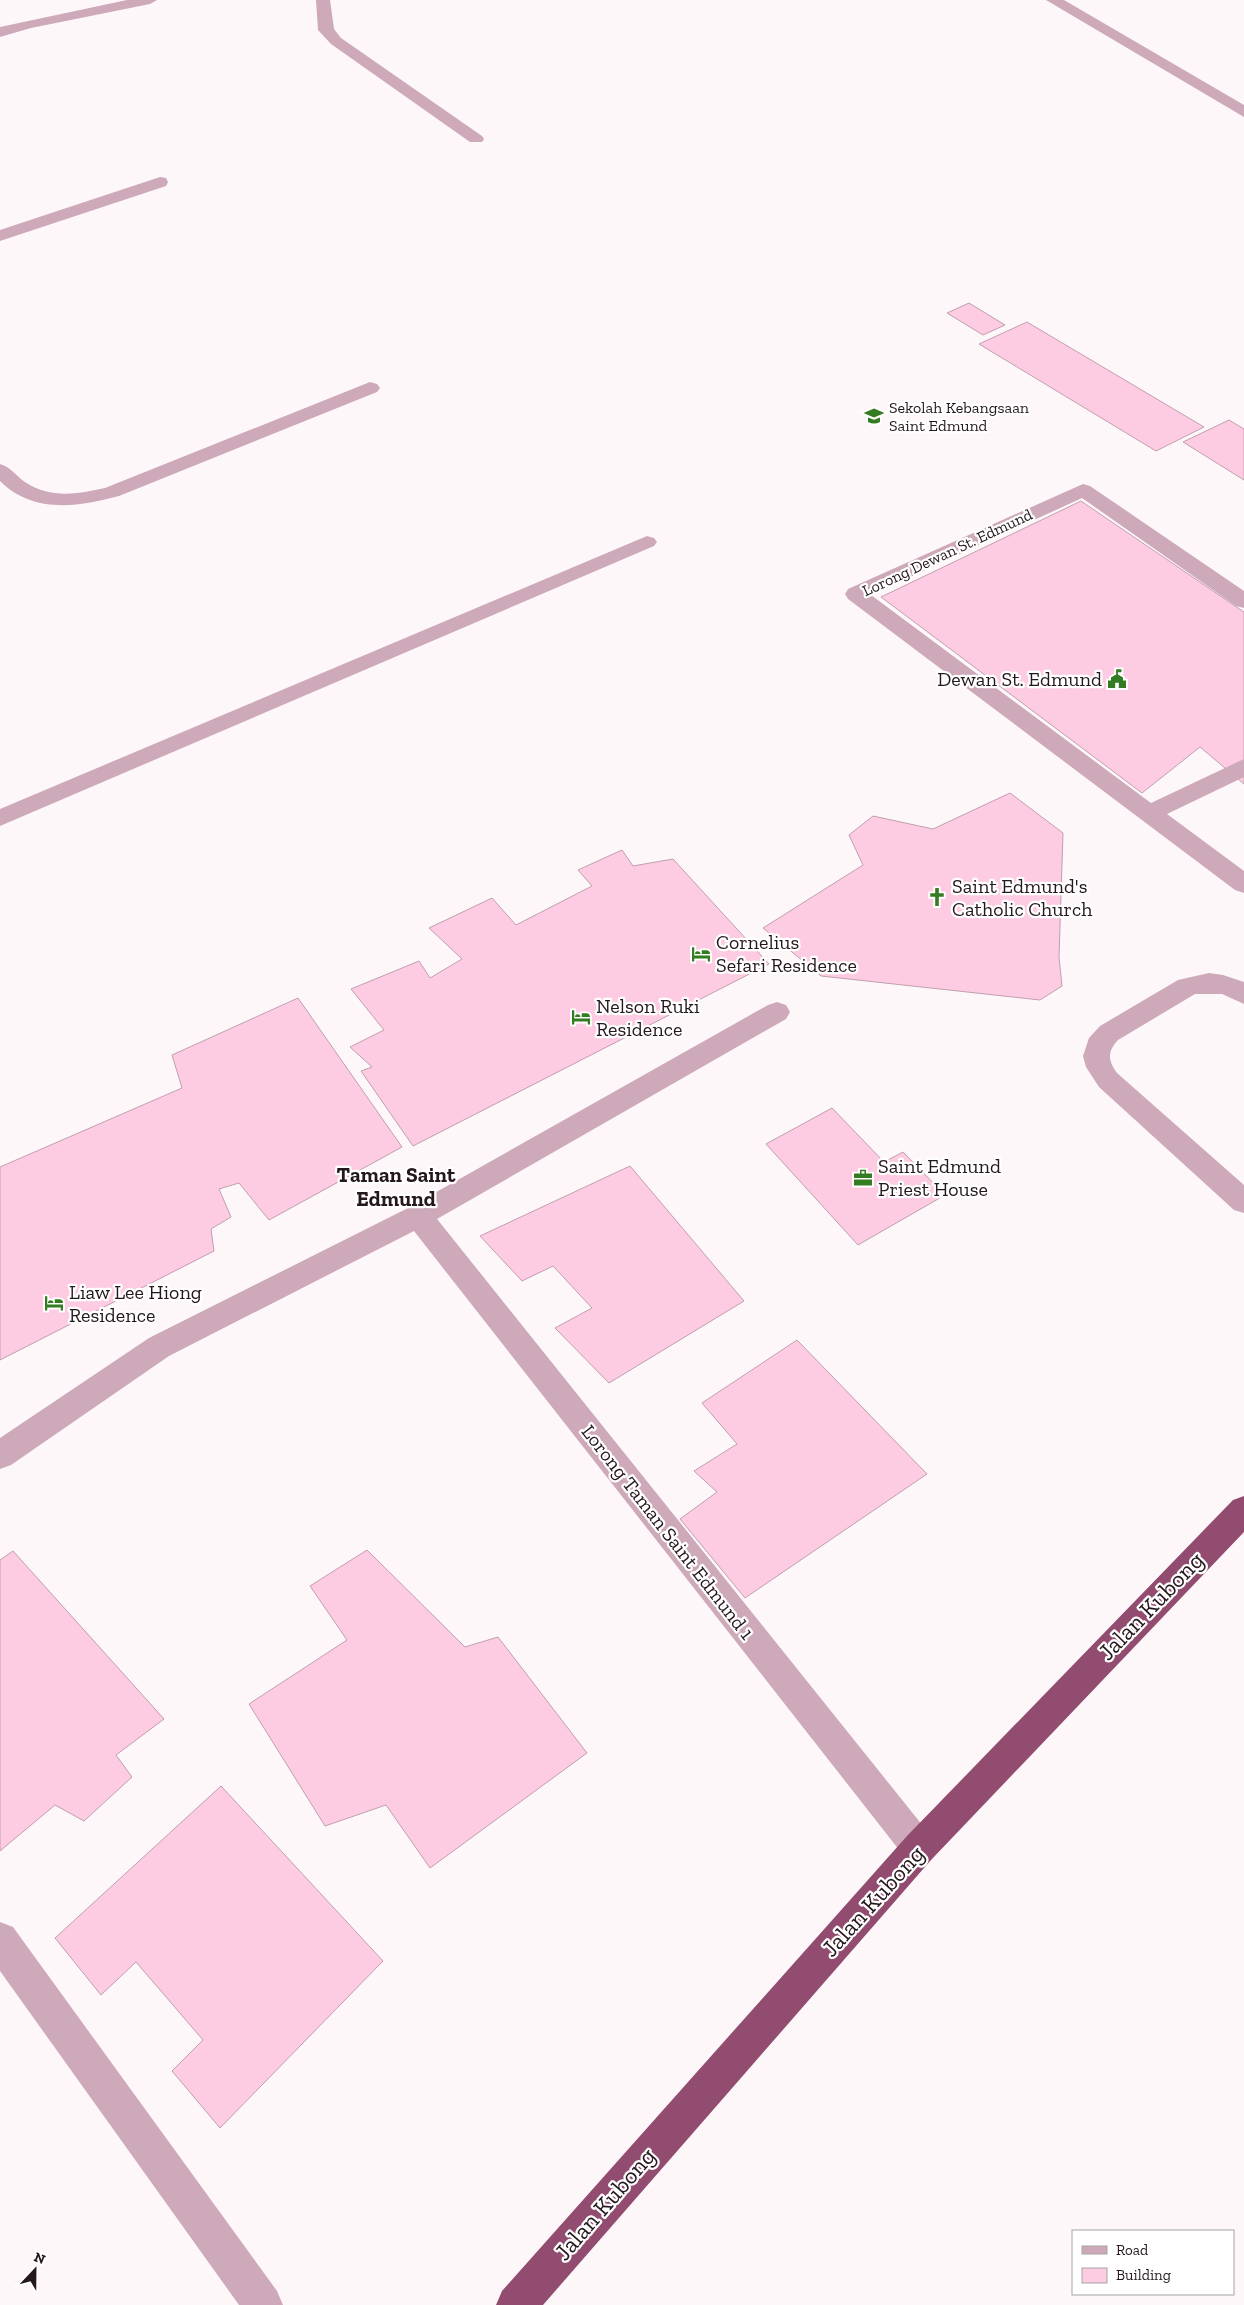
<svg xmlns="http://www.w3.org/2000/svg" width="1244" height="2305" viewBox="0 0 1244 2305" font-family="'Zilla Slab',serif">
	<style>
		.building { fill: #fdcce2; stroke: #c09fad }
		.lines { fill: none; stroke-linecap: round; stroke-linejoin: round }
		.minor { fill: #cda9b9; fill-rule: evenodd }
		.highway { fill: #924c6f; fill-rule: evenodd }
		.labels { text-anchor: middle; stroke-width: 4.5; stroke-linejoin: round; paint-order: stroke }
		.far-poi-label { font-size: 16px; fill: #24181d; stroke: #fff; text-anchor: start }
		.far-street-label { font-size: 16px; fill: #24181d; stroke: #fff }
		.poi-label { font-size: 20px; fill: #24181d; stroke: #fff; text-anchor: start }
		.street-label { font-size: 20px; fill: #24181d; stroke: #fff }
		.neighbourhood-label { font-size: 21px; font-weight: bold; fill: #24181d; stroke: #fff }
		.near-street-label { font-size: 24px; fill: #24181d; stroke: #fff }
	</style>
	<rect width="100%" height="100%" fill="#fef7fa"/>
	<g class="building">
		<path d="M969,303L1005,325L983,335L947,313Z"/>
		<path d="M1027,322L1204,427L1156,451L979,344Z"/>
		<path d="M1229,420L1244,429V480L1183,442Z"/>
		<path d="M1081,501L1244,612V784L1200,747L1142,793L881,597Z"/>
		<path d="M1010,793L1063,833L1059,957L1062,986L1040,1000L821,976L763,928L863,865L849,835L873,816L933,829Z"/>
		<path d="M622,850L633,866L673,859L769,964L413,1146L361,1071L372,1067L350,1047L384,1030L351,989L419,961L430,978L462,959L429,928L492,898L516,925L592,886L578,870Z"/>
		<path d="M298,998L402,1147L269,1220L239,1183L219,1189L231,1217L211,1229L214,1251L0,1360V1167L182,1088L172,1055Z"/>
		<path d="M832,1108L884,1162L903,1152L945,1195L858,1245L766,1144Z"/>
		<path d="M630,1166L744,1301L609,1383L555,1328L592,1308L553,1266L522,1281L480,1236Z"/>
		<path d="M797,1340L927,1474L745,1598L680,1519L717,1492L694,1471L737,1444L702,1403Z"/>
		<path d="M367,1550L465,1647L498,1637L587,1753L430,1868L386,1805L325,1826L249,1704L347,1640L310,1586Z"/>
		<path d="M13,1551L164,1719L116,1755L132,1777L84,1821L55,1805L0,1851V1560Z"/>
		<path d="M221,1786L383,1961L220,2128L172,2071L203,2040L136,1962L101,1995L55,1938Z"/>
	</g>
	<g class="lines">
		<g class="minor">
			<path d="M127,0H157L150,4L31,28L0,37V27Z"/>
			<path d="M316,0H330L334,29L341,38L482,136L484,139L482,142H470L331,44L318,30Z"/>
			<path d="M1046,0H1064L1244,105V117Z"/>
			<path d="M160,177L166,178L168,182L166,186L0,241V230Z"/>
			<path d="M370,382L377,384L380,388L377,392L119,496C78,507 33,514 0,481V464C11,467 16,476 25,482C50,499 78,494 105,488Z"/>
			<path d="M1083,484L1090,486L1244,591V608L1236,606L1082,498L871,595L1151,803L1244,759V777L1167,814L1244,871V893L1235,890L848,599L845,594L848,589Z"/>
			<path d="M647,536L654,538L657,542L654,546L0,826V809Z"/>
			<path d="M1209,973L1223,975L1244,982V1004L1222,994H1195L1118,1040C1107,1052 1108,1060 1117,1073L1244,1185V1213L1234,1210L1099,1087L1086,1067L1083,1056L1089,1038L1100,1026L1178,980Z"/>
			<path d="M777,1002L786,1005L790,1012L786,1019L437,1219L931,1836L937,1848L931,1860L919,1866L907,1860L414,1231L169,1356L11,1465L0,1469V1438L149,1338L408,1208L768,1005Z"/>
			<path d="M0,1922L13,1927L277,2291L283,2305H239L0,1971Z"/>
		</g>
		<path class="highway" d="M1244,1496V1532L931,1860L543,2305H496L502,2291L907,1836L1233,1500Z"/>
	</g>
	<defs>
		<g id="school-bare" transform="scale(1.5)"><path d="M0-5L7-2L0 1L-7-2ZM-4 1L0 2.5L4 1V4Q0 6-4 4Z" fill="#347c21" stroke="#fff" stroke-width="2.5" paint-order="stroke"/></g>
		<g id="civic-bare" transform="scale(1.5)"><path d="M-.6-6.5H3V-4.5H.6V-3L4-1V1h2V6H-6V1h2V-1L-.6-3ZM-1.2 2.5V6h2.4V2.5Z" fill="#347c21" stroke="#fff" stroke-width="2.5" paint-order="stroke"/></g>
		<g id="church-bare" transform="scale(1.5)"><path d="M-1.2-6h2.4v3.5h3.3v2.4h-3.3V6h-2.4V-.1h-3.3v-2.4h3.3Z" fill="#347c21" stroke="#fff" stroke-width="2.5" paint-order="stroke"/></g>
		<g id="hotel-bare" transform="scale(1.5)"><path d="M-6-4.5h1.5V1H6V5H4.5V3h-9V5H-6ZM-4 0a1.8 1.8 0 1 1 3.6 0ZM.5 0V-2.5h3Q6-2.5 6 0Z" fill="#347c21" stroke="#fff" stroke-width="2.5" paint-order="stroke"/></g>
		<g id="office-bare" transform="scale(1.5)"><path d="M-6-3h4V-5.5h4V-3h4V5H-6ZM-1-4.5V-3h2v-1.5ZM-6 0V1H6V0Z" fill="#347c21" stroke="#fff" stroke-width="2.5" paint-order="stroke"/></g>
	</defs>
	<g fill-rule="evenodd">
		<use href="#school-bare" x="874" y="416"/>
		<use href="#civic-bare" x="1117" y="679"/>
		<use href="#church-bare" x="937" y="897"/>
		<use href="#hotel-bare" x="701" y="954"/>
		<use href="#hotel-bare" x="581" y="1017"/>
		<use href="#office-bare" x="863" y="1178"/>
		<use href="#hotel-bare" x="54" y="1303"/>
	</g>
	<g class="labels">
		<g class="far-poi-label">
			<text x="889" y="413">Sekolah Kebangsaan<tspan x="889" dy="18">Saint Edmund</tspan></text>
		</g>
		<g class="far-street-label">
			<text transform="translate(947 552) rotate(-25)" y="6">Lorong Dewan St. Edmund</text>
		</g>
		<g class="poi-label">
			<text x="1102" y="686" text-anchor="end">Dewan St. Edmund</text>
			<text x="952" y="893">Saint Edmund's<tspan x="952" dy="23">Catholic Church</tspan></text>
			<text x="716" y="949">Cornelius<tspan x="716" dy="23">Sefari Residence</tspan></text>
			<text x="596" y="1013">Nelson Ruki<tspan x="596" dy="23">Residence</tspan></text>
			<text x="878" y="1173">Saint Edmund<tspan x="878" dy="23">Priest House</tspan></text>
			<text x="69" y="1299">Liaw Lee Hiong<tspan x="69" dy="23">Residence</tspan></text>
		</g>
		<g class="street-label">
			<text transform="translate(668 1532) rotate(52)" y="7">Lorong Taman Saint Edmund 1</text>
		</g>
		<g class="neighbourhood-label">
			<text x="396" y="1182">Taman Saint<tspan x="396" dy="24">Edmund</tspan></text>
		</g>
		<g class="near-street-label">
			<text transform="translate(1151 1606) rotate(-46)" y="8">Jalan Kubong</text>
			<text transform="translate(873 1901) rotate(-48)" y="8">Jalan Kubong</text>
			<text transform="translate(605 2204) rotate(-49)" y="8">Jalan Kubong</text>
		</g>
	</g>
	<rect x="1072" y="2230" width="162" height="65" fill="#ffffff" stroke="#a7a3a5"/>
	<rect x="1082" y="2246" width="25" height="8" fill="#cda9b9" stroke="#a7a3a5"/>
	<text x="1116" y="2255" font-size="15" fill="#24181d">Road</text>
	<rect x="1082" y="2268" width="25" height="15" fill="#fdcce2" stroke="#a7a3a5"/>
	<text x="1116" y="2280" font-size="15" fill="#24181d">Building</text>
	<g transform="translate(35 2270) rotate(22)" stroke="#ffffff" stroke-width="4" paint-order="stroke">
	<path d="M0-4L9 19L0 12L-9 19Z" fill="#24181d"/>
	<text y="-8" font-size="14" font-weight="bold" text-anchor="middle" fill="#24181d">N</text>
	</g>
</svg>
